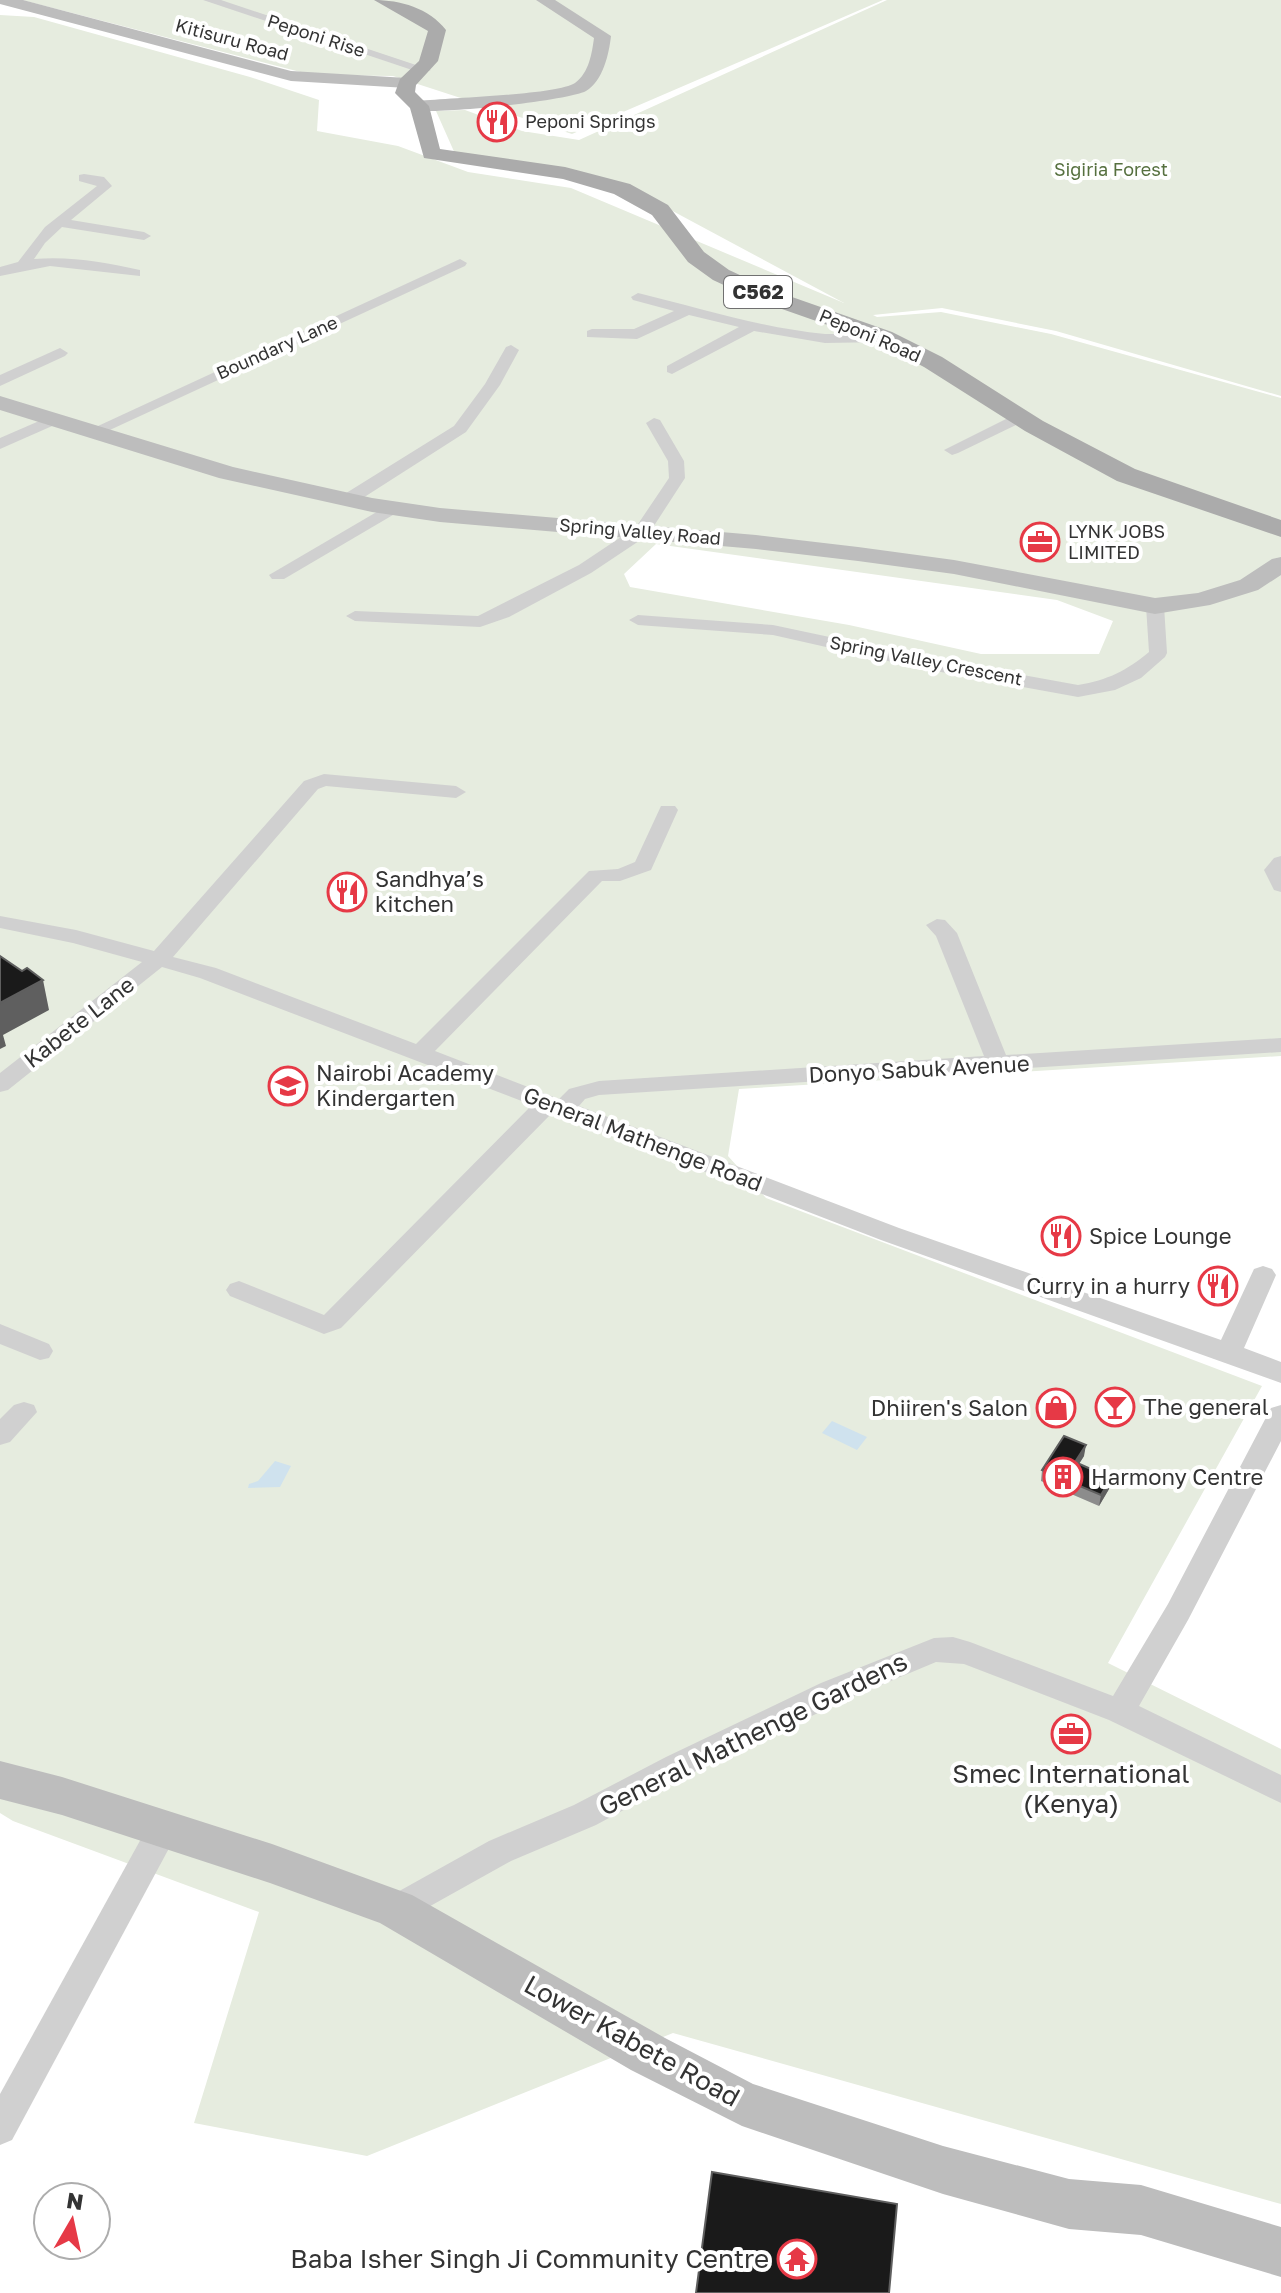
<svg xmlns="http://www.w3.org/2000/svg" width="1281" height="2293" viewBox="0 0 1281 2293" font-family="'Golos Text',sans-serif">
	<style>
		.green { fill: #e6ecdf; fill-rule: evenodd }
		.water { fill: #cfe2ee }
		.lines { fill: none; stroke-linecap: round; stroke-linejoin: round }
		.street { fill: #d0d0d0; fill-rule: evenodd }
		.secondary { fill: #bdbdbd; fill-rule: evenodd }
		.primary { fill: #ababab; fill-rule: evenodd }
		.wall { fill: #8c8c8c }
		.shaded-wall { fill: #5f5f5f }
		.building { fill: #1a1a1a; stroke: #5f5f5f; stroke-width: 2 }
		.labels { text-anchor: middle; stroke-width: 8; stroke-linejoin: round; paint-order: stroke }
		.far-street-label { font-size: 18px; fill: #333; stroke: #fff }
		.far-poi-label { font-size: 18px; fill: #333; stroke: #fff; text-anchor: start }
		.far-park-label { font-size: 18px; fill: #56703f; stroke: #fff }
		.shield { fill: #fff; stroke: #707070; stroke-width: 2 }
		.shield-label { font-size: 20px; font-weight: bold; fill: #333 }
		.poi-label { font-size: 22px; fill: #333; stroke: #fff; text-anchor: start }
		.street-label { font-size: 22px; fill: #333; stroke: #fff }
		.near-street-label { font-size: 26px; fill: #333; stroke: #fff }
		.near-poi-label { font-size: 26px; fill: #333; stroke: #fff }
	</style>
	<rect width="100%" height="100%" fill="#fff"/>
	<g class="green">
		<path d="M22,0H883L572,134L393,76L312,75Z"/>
		<path d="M887,0H1281V396L1056,331L942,308L873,315L877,317L941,312L1051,334L1281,398V1056L739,1089L728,1156L766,1198L1262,1386L1108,1663L1281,1749V2204L673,2033L367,2156L194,2123L259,1912L13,1821L0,1813V15L34,17L250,77L319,100L317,131L398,146L468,172L571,188L844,303L626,186L456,156L436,111L465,110L522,131L579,140ZM656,544L1057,600L1113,621L1099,654H981L849,625L630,587L624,574Z"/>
	</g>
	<g class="water">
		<path d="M832,1421L867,1437L857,1450L822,1433Z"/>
		<path d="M275,1461L291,1466L280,1487L248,1488L249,1484L258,1481Z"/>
	</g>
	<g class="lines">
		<g class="street">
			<path d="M203,0H221L431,70L421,73Z"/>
			<path d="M84,174L104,177L112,186L71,220L144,232L151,236L144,240L62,227L45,243L34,259C70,256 105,262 140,270V276L50,266L0,276V267L18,262L45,227L97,186L79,181V175Z"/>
			<path d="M460,259L467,263L465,266L99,435H87L85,432Z"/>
			<path d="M638,293C700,308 761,328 825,334C841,335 882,329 892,337L884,342L825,343L754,331L672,374L667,372V366L739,327L689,315L637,339L587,337V331L592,329H634L674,311L633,300L631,297Z"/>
			<path d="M511,345L519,350L500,385L466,432L355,503H343L341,499L343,495L454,426L485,384L506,347Z"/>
			<path d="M60,348L68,353L65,356L0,386V375Z"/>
			<path d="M1020,412L1026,414V420L958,453L952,455L944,450Z"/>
			<path d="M53,415L61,420L59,423L0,449V438Z"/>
			<path d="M654,418L660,420L684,461L685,478L648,535L591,573L509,617L480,627L355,621L346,616L355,611L478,616L579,565L636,527L669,478L668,461L646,423Z"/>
			<path d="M392,503L400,508L398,512L284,579H272L269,575Z"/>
			<path d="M1155,601L1164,606L1167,653L1165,657L1141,678L1115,690L1078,697L919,668L773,635L638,625L629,620L638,615L773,625L919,656L1078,685C1108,680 1126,671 1149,652L1146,606Z"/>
			<path d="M324,774L456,786L466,792L456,798L326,786L318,789L173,957L216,968L416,1044L589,871L618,869L635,862L661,806H675L678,810L651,870L620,881H602L435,1051L559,1099L569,1089L599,1081L984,1056L936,936L926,925L937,919L945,920L957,933L1006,1055L1281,1038V1052L599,1095L585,1099L579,1106L899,1228L1221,1340L1254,1269L1263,1266L1272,1269L1276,1275L1244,1348L1281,1362V1383L881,1240L552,1113L341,1328L324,1334L230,1296L226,1290L230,1284L239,1281L324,1315L532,1105L200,978L162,967L8,1090L0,1092V1073L142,962L73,943L0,928V916L76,930L154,951L304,781Z"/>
			<path d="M1281,856V892L1274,890L1264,870L1274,858Z"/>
			<path d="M0,1324L49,1344L53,1351L49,1358L40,1360L0,1344Z"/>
			<path d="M24,1402L34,1405L37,1412L10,1442L0,1445V1419L14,1405Z"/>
			<path d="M1281,1405V1441L1188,1620L1139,1706L1281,1775V1803L1109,1720L964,1664L936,1662L843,1701L688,1775L596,1825L511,1861L407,1919L396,1923L385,1919L380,1909L385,1899L489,1841L574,1805L666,1757L821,1683L934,1638L953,1637L970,1642L1113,1696L1168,1604L1271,1408Z"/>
			<path d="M163,1815L174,1819L179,1829L174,1839L12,2140L0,2145V2094L152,1819Z"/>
		</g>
		<g class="secondary">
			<path d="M0,0H23L291,71L407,78L416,83L407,88L291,81L0,4Z"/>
			<path d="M536,0H555L611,36C609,54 603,81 586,91C567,101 433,115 413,110L410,106L413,102L419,101C448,98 556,95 575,83C589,73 592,53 594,38Z"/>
			<path d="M0,396L233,467L372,498L440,508L756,535L858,547L954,560L1155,598L1198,593L1240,580L1272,559L1281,557V575L1258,590L1210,605L1155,614L954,574L858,561L756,549L440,522L372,512L219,478L0,410Z"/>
			<path d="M0,1761L62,1777L272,1844L412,1895L665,2038L753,2084L943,2146L1069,2179L1141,2185L1281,2227V2277L1141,2235L1069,2229L943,2194L742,2126L631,2070L380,1923L270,1883L62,1815L0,1799Z"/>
		</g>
		<path class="primary" d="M374,0C400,0 429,8 446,30L438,61L416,85L415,92L429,106L440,149L565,167L630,184L668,205L704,252L729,270L772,290L892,332L942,357L1043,421L1135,469L1281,520V537L1117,481L1025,431L924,367L876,342L756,300L713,280L688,262L652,215L614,194L563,179L424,158L410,108L395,93L400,79L419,61L428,31Z"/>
	</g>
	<path class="wall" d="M1084,1456L1079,1464L1111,1478L1109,1489L1099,1506L1041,1481L1042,1470Z"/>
	<g class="shaded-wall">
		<path d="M43,980L49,1010L3,1035L6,1046L0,1049V1003Z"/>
		<path d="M1086,1445L1084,1456L1073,1473L1075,1462Z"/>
		<path d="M1111,1478L1109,1489L1099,1506L1101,1495Z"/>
	</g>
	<g class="building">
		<path d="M0,956L22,971L27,968L43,980L0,1003Z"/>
		<path d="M1064,1436L1086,1445L1075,1462L1111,1478L1101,1495L1042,1470Z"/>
		<path d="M712,2172L897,2204L889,2293H696Z"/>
	</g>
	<defs>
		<g id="restaurant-ring" transform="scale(2)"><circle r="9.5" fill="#fff" stroke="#e63946" stroke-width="1.5"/><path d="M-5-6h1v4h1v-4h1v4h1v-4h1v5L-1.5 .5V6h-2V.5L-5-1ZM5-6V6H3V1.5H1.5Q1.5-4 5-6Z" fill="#e63946"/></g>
		<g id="office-ring" transform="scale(2)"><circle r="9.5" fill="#fff" stroke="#e63946" stroke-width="1.5"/><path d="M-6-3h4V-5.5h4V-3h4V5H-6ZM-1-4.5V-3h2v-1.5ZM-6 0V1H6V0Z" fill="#e63946"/></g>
		<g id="school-ring" transform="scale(2)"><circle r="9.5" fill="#fff" stroke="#e63946" stroke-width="1.5"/><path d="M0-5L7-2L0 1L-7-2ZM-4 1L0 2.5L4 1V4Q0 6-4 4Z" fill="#e63946"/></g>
		<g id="bar-ring" transform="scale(2)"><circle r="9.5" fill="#fff" stroke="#e63946" stroke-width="1.5"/><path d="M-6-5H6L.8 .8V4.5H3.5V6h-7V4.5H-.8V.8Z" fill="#e63946"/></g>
		<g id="shop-ring" transform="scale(2)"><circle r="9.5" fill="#fff" stroke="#e63946" stroke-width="1.5"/><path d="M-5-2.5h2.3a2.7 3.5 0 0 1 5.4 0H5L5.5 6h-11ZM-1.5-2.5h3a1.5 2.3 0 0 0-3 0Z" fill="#e63946"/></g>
		<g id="building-ring" transform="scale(2)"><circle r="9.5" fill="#fff" stroke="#e63946" stroke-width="1.5"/><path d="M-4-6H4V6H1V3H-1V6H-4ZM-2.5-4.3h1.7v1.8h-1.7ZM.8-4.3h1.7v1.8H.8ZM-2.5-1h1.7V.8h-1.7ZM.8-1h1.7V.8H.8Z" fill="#e63946"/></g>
		<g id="temple-ring" transform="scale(2)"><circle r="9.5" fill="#fff" stroke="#e63946" stroke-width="1.5"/><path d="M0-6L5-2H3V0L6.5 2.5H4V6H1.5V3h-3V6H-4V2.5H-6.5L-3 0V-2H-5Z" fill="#e63946"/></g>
	</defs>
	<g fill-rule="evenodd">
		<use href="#restaurant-ring" x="497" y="122"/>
		<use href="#office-ring" x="1040" y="542"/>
		<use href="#restaurant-ring" x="347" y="892"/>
		<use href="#school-ring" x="288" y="1086"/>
		<use href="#restaurant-ring" x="1061" y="1236"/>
		<use href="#restaurant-ring" x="1218" y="1286"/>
		<use href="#bar-ring" x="1115" y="1407"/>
		<use href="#shop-ring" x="1056" y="1408"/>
		<use href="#building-ring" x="1063" y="1477"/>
		<use href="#office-ring" x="1071" y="1734"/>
		<use href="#temple-ring" x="797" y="2259"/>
	</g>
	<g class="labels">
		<g class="far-street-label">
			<text transform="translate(316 36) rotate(18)" y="6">Peponi Rise</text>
			<text transform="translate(232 40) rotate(15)" y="6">Kitisuru Road</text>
			<text transform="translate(870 336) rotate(23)" y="6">Peponi Road</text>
			<text transform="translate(277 348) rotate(-24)" y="6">Boundary Lane</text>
			<text transform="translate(640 532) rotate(5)" y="6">Spring Valley Road</text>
			<text transform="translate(926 661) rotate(11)" y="6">Spring Valley Crescent</text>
		</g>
		<g class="far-poi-label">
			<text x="525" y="128">Peponi Springs</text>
			<text x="1068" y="538">LYNK JOBS<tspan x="1068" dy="21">LIMITED</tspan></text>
		</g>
		<g class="far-park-label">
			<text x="1111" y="176">Sigiria Forest</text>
		</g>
		<rect class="shield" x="724" y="276" width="68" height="32" rx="6"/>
		<g class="shield-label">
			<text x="758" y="299">C562</text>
		</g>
		<g class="poi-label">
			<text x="375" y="887">Sandhya’s<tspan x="375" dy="25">kitchen</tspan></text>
			<text x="316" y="1081">Nairobi Academy<tspan x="316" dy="25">Kindergarten</tspan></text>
			<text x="1089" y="1244">Spice Lounge</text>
			<text x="1190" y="1294" text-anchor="end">Curry in a hurry</text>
			<text x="1143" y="1415">The general</text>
			<text x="1028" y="1416" text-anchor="end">Dhiiren's Salon</text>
			<text x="1091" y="1485">Harmony Centre</text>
		</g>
		<g class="street-label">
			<text transform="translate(79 1022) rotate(-38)" y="8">Kabete Lane</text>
			<text transform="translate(919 1069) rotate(-3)" y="8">Donyo Sabuk Avenue</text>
			<text transform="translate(643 1139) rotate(21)" y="8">General Mathenge Road</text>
		</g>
		<g class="near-street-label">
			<text transform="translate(753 1734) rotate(-26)" y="9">General Mathenge Gardens</text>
			<text transform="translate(632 2041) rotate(29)" y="9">Lower Kabete Road</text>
		</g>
		<g class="near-poi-label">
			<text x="1071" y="1783">Smec International<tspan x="1071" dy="30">(Kenya)</tspan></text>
			<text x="769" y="2268" text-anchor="end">Baba Isher Singh Ji Community Centre</text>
		</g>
	</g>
	<g transform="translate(72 2221) rotate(9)"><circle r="38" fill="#ffffff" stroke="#adadad" stroke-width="2"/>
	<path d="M0-6L14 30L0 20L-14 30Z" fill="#e63946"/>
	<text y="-12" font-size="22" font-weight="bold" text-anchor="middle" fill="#333333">N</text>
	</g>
</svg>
